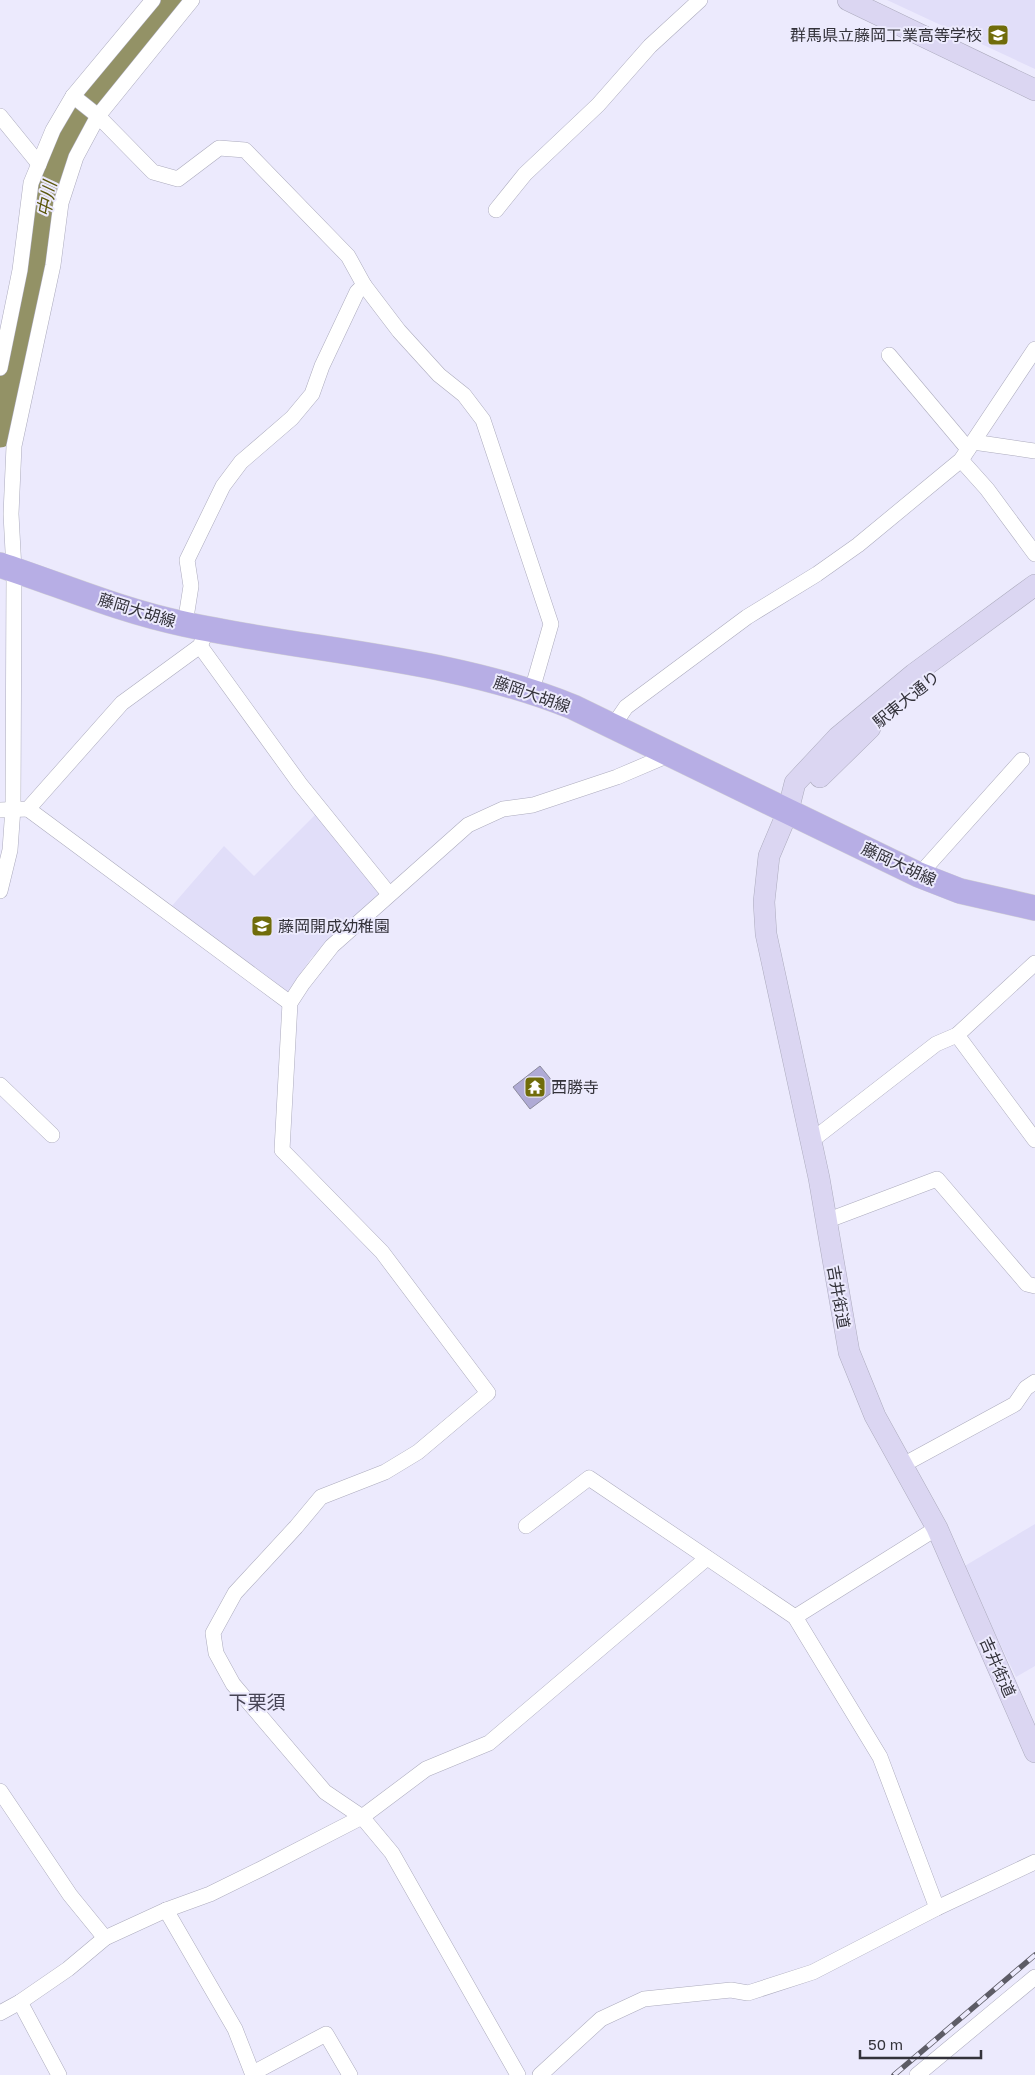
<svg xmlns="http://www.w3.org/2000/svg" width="1035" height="2075" viewBox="0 0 1035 2075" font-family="'Golos Text','Noto Sans JP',sans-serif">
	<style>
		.built { fill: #e1def9 }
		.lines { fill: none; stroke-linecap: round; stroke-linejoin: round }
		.river { stroke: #939266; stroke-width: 29 }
		.building { fill: #afaad5; stroke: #8c8b9d }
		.street-casing { stroke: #acabbd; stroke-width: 16 }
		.secondary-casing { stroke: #acabbd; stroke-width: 22 }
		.primary-casing { stroke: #d2d2d4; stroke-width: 26 }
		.street { stroke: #fff; stroke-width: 15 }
		.secondary { stroke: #dbd6f2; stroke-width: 21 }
		.primary { stroke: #b7aee5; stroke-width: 25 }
		.rail-casing { stroke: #5d5c66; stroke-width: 5.5 }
		.rail { stroke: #eceafd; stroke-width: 4; stroke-dasharray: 11; stroke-linecap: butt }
		.labels { text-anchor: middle; stroke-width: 4; stroke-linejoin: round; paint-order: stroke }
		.poi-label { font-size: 16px; fill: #33323a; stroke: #eceafd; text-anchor: start }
		.street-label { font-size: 16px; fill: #33323a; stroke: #eceafd }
		.water-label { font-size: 18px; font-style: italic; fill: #5b570b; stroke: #eceafd }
		.quarter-label { font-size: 19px; fill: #474555; stroke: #eceafd }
	</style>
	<rect width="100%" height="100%" fill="#eceafd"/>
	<g class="built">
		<path d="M887,0H1035V69Z"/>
		<path d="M316,814L381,892L311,958L287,994L171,907L224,846L254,876Z"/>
		<path d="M1035,1524V1666L1016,1677L963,1567Z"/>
	</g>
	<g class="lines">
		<path class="river" d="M0,433C9,398 12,362 20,328C23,316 31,305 34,293C46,247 38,198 59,155C87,96 136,51 175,0"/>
	</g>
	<path class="building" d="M540,1066L558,1088L530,1109L513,1087Z"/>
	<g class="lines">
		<g class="street-casing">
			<g id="street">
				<path d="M73,96L98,116L153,172L178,179L219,148L245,150L348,256L364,285L399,331L439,375L464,395L483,420L551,624L532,690"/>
				<path d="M0,116L39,164"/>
				<path d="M496,210L525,174L598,105L650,46L700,0"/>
				<path d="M889,355L968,449"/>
				<path d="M0,368L20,270L31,183L53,130L73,96L153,0"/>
				<path d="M973,442L1035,451"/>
				<path d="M961,460L987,489L1035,554"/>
				<path d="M185,624L191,586L187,560L223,486L241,462L292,418L312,394L322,366L357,292L364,285"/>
				<path d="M200,646L300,784L389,894"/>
				<path d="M613,726L626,707L747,617L817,574L858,545L961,460L1035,349"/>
				<path d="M28,809L290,1003"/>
				<path d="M0,810L28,809L122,703L200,646L204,637"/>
				<path d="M919,875L1022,760"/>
				<path d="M0,891L10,850L13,808L14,570L11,514L14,446L53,265L61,203L76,157L98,116L192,0"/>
				<path d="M957,1035L1035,1140"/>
				<path d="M0,1085L52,1135"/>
				<path d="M811,1141L936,1044L957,1035L1035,963"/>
				<path d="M826,1221L937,1179L1027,1284L1035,1286"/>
				<path d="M901,1466L1015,1404L1026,1388L1035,1382"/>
				<path d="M526,1526L589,1478L795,1617L880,1757L937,1908"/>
				<path d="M795,1617L937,1528"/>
				<path d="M0,1791L70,1895L105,1938"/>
				<path d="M166,1910L235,2029L253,2075"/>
				<path d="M20,2002L59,2075"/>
				<path d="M0,2013L20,2002L68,1969L105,1938L166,1910L210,1894L261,1869L362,1817L426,1769L489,1743L707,1558"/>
				<path d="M253,2073L326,2034L350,2075"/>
				<path d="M518,2075L392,1853L362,1817L325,1792L233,1684L216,1653L213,1633L235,1593L296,1527L321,1497L385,1472L418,1452L488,1393L382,1252L282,1150L290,1003L303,983L332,946L468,825L503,809L533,805L617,777L671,754"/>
				<path d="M540,2075L601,2019L644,1999L731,1990L748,1993L813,1972L937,1908L1035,1862"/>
				<path d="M917,2075L1035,1977"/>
			</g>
		</g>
		<g class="secondary-casing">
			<g id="secondary">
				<path d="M848,0L1035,90"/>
				<path d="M1035,585L914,674L838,737L795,783L788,811L769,856L764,902L766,934L819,1178L849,1352L875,1416L937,1528L1035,1752"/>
				<path d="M820,777L870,728"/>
			</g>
		</g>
		<g class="primary-casing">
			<path id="primary" d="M0,565C61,585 121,611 184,624C313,652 450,657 573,707L919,875L960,891L1035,908"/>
		</g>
		<use href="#street" class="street"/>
		<use href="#secondary" class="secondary"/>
		<use href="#primary" class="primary"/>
		<g class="rail-casing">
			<path id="rail" d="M894,2075L1035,1955"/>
		</g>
		<use href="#rail" class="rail"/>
	</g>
	<defs>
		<g id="school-square" transform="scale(1.125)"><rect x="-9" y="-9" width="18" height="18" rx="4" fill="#706c0a" stroke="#eceafd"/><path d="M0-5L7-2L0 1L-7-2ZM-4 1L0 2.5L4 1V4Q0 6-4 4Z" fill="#fff"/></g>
		<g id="temple-square" transform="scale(1.125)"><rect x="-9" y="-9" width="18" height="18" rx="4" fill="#706c0a" stroke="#eceafd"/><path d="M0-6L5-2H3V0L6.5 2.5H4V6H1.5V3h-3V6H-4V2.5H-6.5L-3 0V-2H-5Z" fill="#fff"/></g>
	</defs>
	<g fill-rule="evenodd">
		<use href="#school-square" x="998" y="35"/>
		<use href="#school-square" x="262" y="926"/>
		<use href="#temple-square" x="535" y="1087"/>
	</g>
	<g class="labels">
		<g class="poi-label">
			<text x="982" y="41" text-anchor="end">群馬県立藤岡工業高等学校</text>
			<text x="278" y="932">藤岡開成幼稚園</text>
			<text x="551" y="1093">西勝寺</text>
		</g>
		<g class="street-label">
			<text transform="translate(137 610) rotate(17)" y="6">藤岡大胡線</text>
			<text transform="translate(532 694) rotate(19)" y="6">藤岡大胡線</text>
			<text transform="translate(906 699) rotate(-39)" y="6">駅東大通り</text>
			<text transform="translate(899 864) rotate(25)" y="6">藤岡大胡線</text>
			<text transform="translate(839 1297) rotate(80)" y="6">吉井街道</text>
			<text transform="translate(998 1667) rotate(66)" y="6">吉井街道</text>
		</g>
		<g class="water-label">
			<text transform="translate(47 199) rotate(-79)" y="6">中川</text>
		</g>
		<g class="quarter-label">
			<text x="257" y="1709">下栗須</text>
		</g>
	</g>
	<path d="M860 2050v8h121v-8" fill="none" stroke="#33323a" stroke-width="2.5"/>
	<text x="868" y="2050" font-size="15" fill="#33323a" stroke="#eceafd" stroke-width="4" paint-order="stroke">50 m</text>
</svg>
